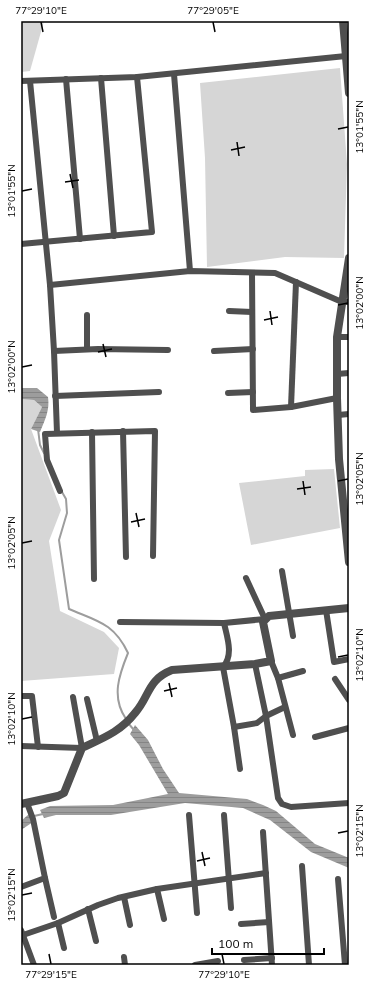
<svg xmlns="http://www.w3.org/2000/svg" width="370" height="986" viewBox="0 0 370 986" font-family="Mulish,sans-serif">
	<style>
		.green { fill: #d6d6d6 }
		.water { fill: url(#water-rules) }
		.lines { fill: none; stroke-linecap: round; stroke-linejoin: round }
		.stream { stroke: #9d9d9d; stroke-width: 2 }
		.minor { stroke: #4f4f4f; stroke-width: 6 }
		.tertiary { stroke: #4f4f4f; stroke-width: 8 }
		.ticks { fill: none; stroke: #000; stroke-width: 1.5 }
		.neatline { fill: none; stroke: #000; stroke-width: 1.5 }
		.ticks-label { font-size: 10px; text-anchor: middle; fill: #000 }
	</style>
	<defs>
		<pattern id="water-rules" width="6" height="5" patternUnits="userSpaceOnUse"><rect width="6" height="5" fill="#9d9d9d"/><path d="M0 2.5h6" fill="none" stroke="#858585"/></pattern>
	</defs>
	<rect width="100%" height="100%" fill="#fff"/>
	<g class="green">
		<path d="M21,21H44L30,71L21,72Z"/>
		<path d="M340,68L347,164L344,258L285,257L207,267L205,158L200,83Z"/>
		<path d="M21,399L34,400L42,407L31,429L61,510L49,541L60,611L104,632L119,648L114,674L21,681Z"/>
		<path d="M334,469L340,528L251,545L239,483L305,476V470Z"/>
	</g>
	<g class="water">
		<path d="M21,388H37L48,397C50,410 45,420 40,432L31,429L42,407L34,400L21,399Z"/>
		<path d="M135,725L148,740L163,769L179,793L247,799L263,805L276,811L315,844L349,858V868L311,852L270,820L243,808L185,803L111,815H56L44,818L40,810L50,806L113,805L168,794L139,745L130,734Z"/>
		<path d="M29,814L33,822L21,830V821Z"/>
	</g>
	<g class="lines">
		<g class="stream">
			<path d="M38,429L40,445L44,453"/>
			<path d="M62,492L66,499L67,513L59,540L69,609C97,621 114,623 128,653C119,675 111,697 126,719"/>
			<path d="M128,723L134,730"/>
			<path d="M34,816L43,814"/>
		</g>
		<g class="minor">
			<path d="M174,74L190,271"/>
			<path d="M101,78L114,236"/>
			<path d="M66,79L80,239"/>
			<path d="M21,81L137,77L346,56"/>
			<path d="M30,81L50,285L54,351L57,433"/>
			<path d="M21,244L152,232L137,77"/>
			<path d="M252,273L253,410L291,407L337,398"/>
			<path d="M50,285L190,271L275,273L342,302H349"/>
			<path d="M229,311L252,312"/>
			<path d="M337,337H349"/>
			<path d="M87,349V315"/>
			<path d="M54,351L98,349L168,350"/>
			<path d="M214,351L253,349"/>
			<path d="M337,374L349,373"/>
			<path d="M228,393L253,392"/>
			<path d="M55,396L159,392"/>
			<path d="M291,407L296,282"/>
			<path d="M338,415L349,414"/>
			<path d="M123,431L126,557"/>
			<path d="M92,432L94,579"/>
			<path d="M60,491L47,460L45,434L155,431L153,556"/>
			<path d="M282,571L293,636"/>
			<path d="M326,610L334,662L349,659"/>
			<path d="M120,622L224,623L265,619L246,578"/>
			<path d="M224,623C227,637 234,655 223,667L234,727L240,769"/>
			<path d="M271,661L278,678L293,735"/>
			<path d="M255,664L266,716L278,798L282,804L291,807L349,803"/>
			<path d="M278,678L303,671"/>
			<path d="M335,679L349,700"/>
			<path d="M21,696H32L38,747"/>
			<path d="M87,699L97,741"/>
			<path d="M234,727L257,723L266,716L285,707"/>
			<path d="M315,737L349,728"/>
			<path d="M21,746L82,748L73,697"/>
			<path d="M189,815L197,913"/>
			<path d="M224,815L231,908"/>
			<path d="M263,832L272,965"/>
			<path d="M302,866L309,965"/>
			<path d="M45,878L54,917"/>
			<path d="M338,879L345,965"/>
			<path d="M21,887L45,878L33,819L27,803"/>
			<path d="M157,889L164,919"/>
			<path d="M124,897L130,925"/>
			<path d="M88,909L96,941"/>
			<path d="M58,923L64,948"/>
			<path d="M241,924L269,922"/>
			<path d="M21,930L34,965"/>
			<path d="M23,935L58,923L98,905L118,898L157,889L266,873"/>
			<path d="M124,957L125,965"/>
			<path d="M244,960L272,958"/>
			<path d="M195,965L218,961"/>
		</g>
		<g class="tertiary">
			<path d="M343,21L349,93"/>
			<path d="M349,258L337,337V398L339,459L349,562"/>
			<path d="M21,804L58,796L64,793L82,748C103,738 120,732 135,713C150,696 147,680 172,670L255,664L271,661L263,622L269,616L349,608"/>
		</g>
	</g>
	<path class="ticks" d="M41,22L43,32M213,22L215,32M338,129L348,127M237,142L239,156M231,150L245,147M70,174L73,188M65,182L79,180M22,191L32,189M338,305L348,303M270,311L272,325M264,320L278,317M103,344L106,357M98,352L112,349M22,367L32,365M303,481L305,495M338,481L348,479M297,489L311,487M136,513L139,527M131,522L145,519M22,543L32,541M338,657L348,655M169,683L172,697M164,691L177,688M22,719L32,717M338,833L348,831M202,852L205,866M197,861L210,858M22,895L32,893M49,954L51,964M222,954L224,964"/>
	<rect width="370" height="986" fill="none" stroke="#ffffff" stroke-width="44"/>
	<path d="M212 948v6h112v-6" fill="none" stroke="#000000" stroke-width="2"/>
	<text x="218" y="948" font-size="12" fill="#000000" stroke="#ffffff" stroke-width="3" paint-order="stroke">100 m</text>
	<rect x="22" y="22" width="326" height="942" class="neatline"/>
	<g class="ticks-label">
		<text x="41" y="14">77°29'10"E</text>
		<text x="213" y="14">77°29'05"E</text>
		<text transform="translate(359 127) rotate(-90)" y="4">13°01'55"N</text>
		<text transform="translate(11 191) rotate(-90)" y="4">13°01'55"N</text>
		<text transform="translate(359 303) rotate(-90)" y="4">13°02'00"N</text>
		<text transform="translate(11 367) rotate(-90)" y="4">13°02'00"N</text>
		<text transform="translate(359 479) rotate(-90)" y="4">13°02'05"N</text>
		<text transform="translate(11 543) rotate(-90)" y="4">13°02'05"N</text>
		<text transform="translate(359 655) rotate(-90)" y="4">13°02'10"N</text>
		<text transform="translate(11 719) rotate(-90)" y="4">13°02'10"N</text>
		<text transform="translate(359 831) rotate(-90)" y="4">13°02'15"N</text>
		<text transform="translate(11 895) rotate(-90)" y="4">13°02'15"N</text>
		<text x="51" y="978">77°29'15"E</text>
		<text x="224" y="978">77°29'10"E</text>
	</g>
</svg>
